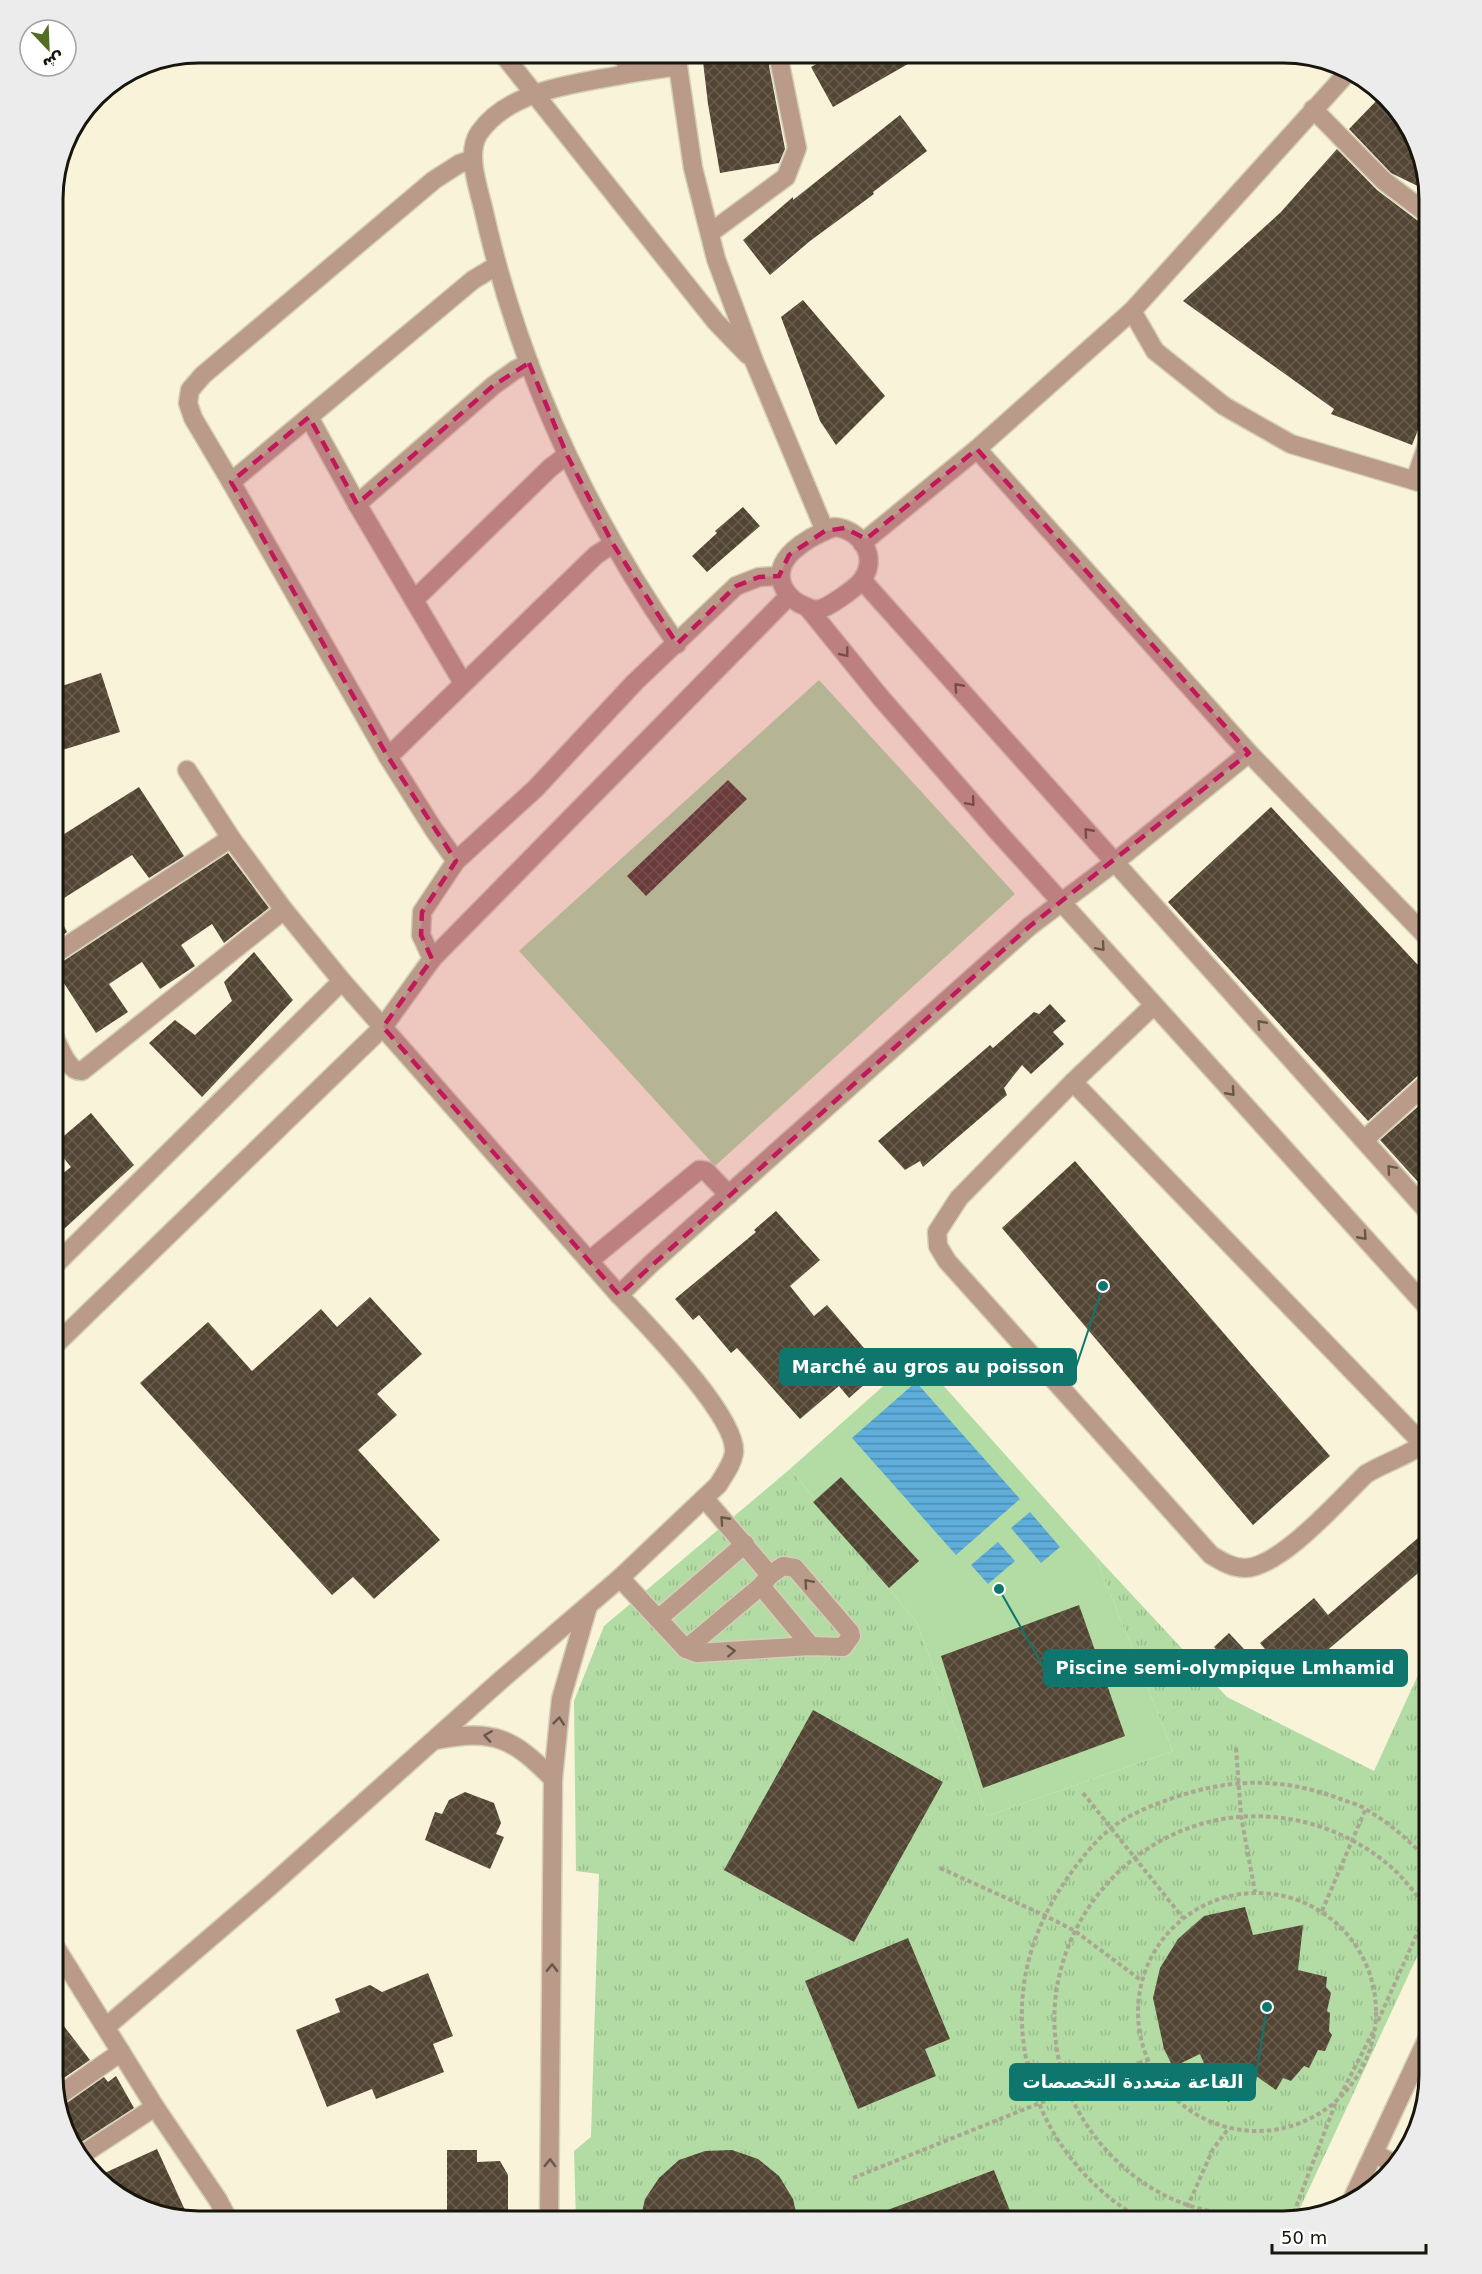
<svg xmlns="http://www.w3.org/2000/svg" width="1482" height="2274" viewBox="0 0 1482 2274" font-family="'DejaVu Sans','Noto Sans Arabic',sans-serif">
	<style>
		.grass { fill: #b2dca4 }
		.park { fill: url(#park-tufts) }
		.water { fill: url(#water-rules) }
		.building { fill: url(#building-cross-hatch) }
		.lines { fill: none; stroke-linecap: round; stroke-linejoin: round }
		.minor-casing { stroke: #d5cfb8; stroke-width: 21 }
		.path { stroke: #aba692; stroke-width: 4; stroke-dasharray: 4.5 3; stroke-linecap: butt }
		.minor { stroke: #ba9a89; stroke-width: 18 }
		.oneway { stroke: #68584a }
		.marked { fill: #c2185b; fill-opacity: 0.2; stroke: #c2185b; stroke-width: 4.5; stroke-dasharray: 12 8; stroke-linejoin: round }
		.rim { fill: none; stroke: #17150c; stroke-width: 3 }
		.leader { fill: none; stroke: #0f766e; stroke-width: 2 }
		.callout-dot { fill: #0f766e; stroke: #fff; stroke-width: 2 }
		.callout { fill: #0f766e; stroke: #0f766e; stroke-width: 2 }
		.callout-label { font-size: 18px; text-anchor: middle; font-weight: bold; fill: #fff }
	</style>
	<defs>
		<pattern id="park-tufts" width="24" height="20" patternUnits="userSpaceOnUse" patternTransform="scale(1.5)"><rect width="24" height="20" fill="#b2dca4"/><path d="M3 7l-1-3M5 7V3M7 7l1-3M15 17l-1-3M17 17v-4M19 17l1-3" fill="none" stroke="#98bc8c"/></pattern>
		<pattern id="water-rules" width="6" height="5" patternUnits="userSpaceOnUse" patternTransform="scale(1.5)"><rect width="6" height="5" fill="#5eaddb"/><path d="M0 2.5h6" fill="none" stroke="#4d8cb0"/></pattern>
		<pattern id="building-cross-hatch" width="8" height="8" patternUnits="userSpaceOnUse" patternTransform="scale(1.5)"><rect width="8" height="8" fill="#534533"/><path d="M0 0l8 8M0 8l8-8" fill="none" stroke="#675c4d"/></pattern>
	</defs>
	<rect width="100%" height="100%" fill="#f9f3d9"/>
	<g class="grass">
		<path d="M819,680L1015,894L715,1166L519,951Z"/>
		<path d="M917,1356L1095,1555L1173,1751L987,1816L917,1623L790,1469Z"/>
	</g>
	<path class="park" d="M790,1469L917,1623L987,1816L1173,1751L1095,1555L1227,1697L1374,1771L1429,1651V1931L1295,2219L1284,2221H576L574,2151L591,2137L599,1874L576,1871L574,1701L604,1626Z"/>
	<g class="water">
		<path d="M916,1382L1020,1499L956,1555L852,1438Z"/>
		<path d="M1030,1512L1060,1547L1041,1563L1011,1528Z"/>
		<path d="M998,1542L1015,1561L988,1584L971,1565Z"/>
	</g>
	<g class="building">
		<path d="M702,53H773L769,66L785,149L779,163L720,173L708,104Z"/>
		<path d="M836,53H927L833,107L811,67Z"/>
		<path d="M1381,96L1410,126L1428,191L1391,173L1349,129Z"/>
		<path d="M900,115L927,151L873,192L874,194L810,241L770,275L743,240L793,197V200Z"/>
		<path d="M1337,149L1377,190L1422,224L1430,226V400L1412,445L1331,414L1334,409L1183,301L1281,212Z"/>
		<path d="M803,300L885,396L836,445L820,421L781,317Z"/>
		<path d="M743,507L760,526L707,572L692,556L717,533L715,531Z"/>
		<path d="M101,673L120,732L53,753V689Z"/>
		<path d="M728,780L747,799L646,896L627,876Z"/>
		<path d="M139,787L184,856L149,878L132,855L53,905V841Z"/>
		<path d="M1271,807L1430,978V1070L1421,1073L1368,1121L1168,902Z"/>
		<path d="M228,853L269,908L224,943L212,924L181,945L195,966L160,989L142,962L109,984L128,1012L96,1033L53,966L59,964Z"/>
		<path d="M53,905L67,932L53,942Z"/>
		<path d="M254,952L293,1000L202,1097L149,1043L175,1020L195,1035L232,1001L224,982Z"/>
		<path d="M1050,1004L1066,1021L1053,1032L1064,1044L1031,1074L1022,1065L1004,1088L1007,1095L923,1167L920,1161L905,1170L878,1141L990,1045L993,1048L1034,1012L1039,1014Z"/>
		<path d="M1430,1096V1195L1380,1140Z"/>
		<path d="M91,1113L134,1165L53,1239V1181L71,1167L53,1145Z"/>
		<path d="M1075,1161L1330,1456L1253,1525L1002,1228Z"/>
		<path d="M776,1211L820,1260L790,1286L814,1316L827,1305L882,1369L849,1398L839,1386L800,1419L737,1348L731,1353L699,1315L693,1320L675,1299L756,1232L754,1230Z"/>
		<path d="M370,1297L422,1354L377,1394L397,1415L358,1450L440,1540L374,1599L353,1577L332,1595L140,1383L208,1322L252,1371L321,1309L337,1327Z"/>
		<path d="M841,1477L919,1561L889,1588L813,1502Z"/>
		<path d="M1418,1538L1430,1552V1563L1291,1681L1260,1643L1314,1598L1328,1615Z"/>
		<path d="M1079,1605L1125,1736L983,1788L941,1656Z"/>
		<path d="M1229,1633L1257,1663L1241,1677L1214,1647Z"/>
		<path d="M813,1710L943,1782L854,1942L724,1870Z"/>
		<path d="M465,1792L494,1803L501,1823L496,1834L504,1837L490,1869L425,1840L435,1812L442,1814L449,1800Z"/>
		<path d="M1245,1907L1253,1935L1303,1925L1298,1970L1327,1977L1326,1987L1331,1993L1327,2011L1330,2013L1329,2031L1332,2035L1325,2051L1318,2050L1309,2068L1304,2066L1291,2081L1283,2078L1276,2090L1252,2073L1229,2102L1218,2096L1200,2054L1173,2067L1164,2049L1153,1998L1160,1968L1178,1939L1204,1916Z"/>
		<path d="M908,1938L950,2039L925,2049L936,2076L858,2109L805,1981Z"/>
		<path d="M428,1973L453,2036L433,2044L444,2072L376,2099L372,2089L327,2107L296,2030L340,2012L335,1999L370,1985L382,1992Z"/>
		<path d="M53,2012L90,2060L55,2084L52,2075Z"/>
		<path d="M116,2076L134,2108L72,2148L61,2107L104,2077L108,2082Z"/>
		<path d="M157,2149L190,2221L118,2197L98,2176Z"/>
		<path d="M447,2150H477V2162L500,2161L508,2175V2219H447Z"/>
		<path d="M732,2150L758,2159L779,2176L793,2199L798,2221H640L645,2199L659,2178L679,2160L705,2151Z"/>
		<path d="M994,2170L1014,2221H862L861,2220Z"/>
	</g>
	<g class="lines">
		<g class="minor-casing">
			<g id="minor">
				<path d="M502,53L716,322L748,355"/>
				<path d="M621,53L631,73L678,66"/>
				<path d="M679,53L678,66L693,168L716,259L754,361L825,531"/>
				<path d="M631,73C581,84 511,87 479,133C465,154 479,189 484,212C519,367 586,513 677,644"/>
				<path d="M1313,109L1384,181L1429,215"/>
				<path d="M473,159L459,164L434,180L203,375L190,390L188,403L193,418L231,482L388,757L434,830L456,861L535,789L635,682L736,586L759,577L779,576"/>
				<path d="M710,233L786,177L797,148L780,64L785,53"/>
				<path d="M1132,311L1155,351L1224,406L1291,444L1429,485"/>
				<path d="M309,417L357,504L463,683"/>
				<path d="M977,449L1249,753L1429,939"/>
				<path d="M1415,480L1429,440"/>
				<path d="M231,482L473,280L496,266"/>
				<path d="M357,504L494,385L515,370L529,363"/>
				<path d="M834,527C861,529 879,557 862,580C856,588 829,607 820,609C816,610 810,609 807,607C798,604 790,598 785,590C766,559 811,536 834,527Z"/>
				<path d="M862,543L977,449L1132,311L1350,70"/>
				<path d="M862,580L1429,1213"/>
				<path d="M414,600L550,468L567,455"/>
				<path d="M808,608L881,698L998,832L1429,1309"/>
				<path d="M388,757L596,555L613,544"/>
				<path d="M187,770L231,838L284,910L342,981L619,1295"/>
				<path d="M53,955L231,838"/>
				<path d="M432,959L421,935L422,912L456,861"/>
				<path d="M1153,1006L1073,1082L959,1198L937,1232L938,1246L947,1261L1211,1555C1221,1561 1232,1568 1245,1568C1281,1567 1340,1499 1366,1474C1387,1461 1410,1456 1429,1439"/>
				<path d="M53,1034C59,1045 67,1072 82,1071L284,910"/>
				<path d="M1073,1082L1423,1444"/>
				<path d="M1365,1139L1429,1081"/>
				<path d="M589,1261L699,1170L706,1171L729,1195"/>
				<path d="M53,1267L342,981"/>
				<path d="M53,1347L383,1027L432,959L789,596"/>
				<path d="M705,1499L770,1575L761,1586L811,1646"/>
				<path d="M620,1578L686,1649L697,1653L811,1646L843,1647L851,1636L850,1632L795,1568L783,1566L770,1575"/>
				<path d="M658,1619L745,1544"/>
				<path d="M686,1649L761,1586"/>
				<path d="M436,1740C493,1729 512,1737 553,1779"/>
				<path d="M53,1943L155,2107L218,2200L229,2221"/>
				<path d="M106,2027L267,1889L501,1680L620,1578L718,1485C724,1475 732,1465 734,1453C738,1417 645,1323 619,1295L652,1263L1030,926L1115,862L1249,753"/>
				<path d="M58,2096L121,2052"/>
				<path d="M1374,2153L1394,2164"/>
				<path d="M80,2156L155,2107"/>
				<path d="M1350,2204L1429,2035"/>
				<path d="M549,2221L553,1779L561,1699L588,1606"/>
			</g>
		</g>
		<g class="path">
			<path d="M1236,1748L1241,1816L1255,1892"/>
			<path d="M1083,1793L1183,1918"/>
			<path d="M940,1868L1044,1915L1075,1931L1142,1981"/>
			<circle cx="1257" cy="2012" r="119"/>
			<path d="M1322,1911L1366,1808"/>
			<path d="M1378,2021L1429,1907"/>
			<path d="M1340,2096L1375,2028"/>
			<path d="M853,2178L1147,2060"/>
			<path d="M1291,2219C1252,2217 1211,2216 1175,2200C1146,2188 1120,2167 1100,2143C976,1991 1124,1772 1312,1824C1359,1838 1404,1868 1427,1913"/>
			<path d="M1291,2220L1336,2102"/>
			<path d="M1147,2221C1102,2201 1060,2153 1041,2108C1008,2027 1018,1948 1068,1877C1080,1860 1094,1842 1110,1829C1126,1816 1150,1806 1170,1799C1229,1778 1279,1777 1338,1798C1347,1802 1359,1804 1367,1810C1391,1824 1411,1842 1429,1862"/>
			<path d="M1181,2221L1213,2149L1229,2128"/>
		</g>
		<use href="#minor" class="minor"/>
	</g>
	<defs><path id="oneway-chevron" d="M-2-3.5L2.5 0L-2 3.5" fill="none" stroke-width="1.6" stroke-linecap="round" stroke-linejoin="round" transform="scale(1.5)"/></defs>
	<g class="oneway">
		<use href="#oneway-chevron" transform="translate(845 653) rotate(51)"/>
		<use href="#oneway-chevron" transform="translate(958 687) rotate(-132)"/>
		<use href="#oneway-chevron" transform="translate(971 802) rotate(49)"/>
		<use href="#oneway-chevron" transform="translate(1088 832) rotate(-132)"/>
		<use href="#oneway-chevron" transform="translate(1101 947) rotate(49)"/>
		<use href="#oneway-chevron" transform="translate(1261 1024) rotate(-132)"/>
		<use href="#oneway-chevron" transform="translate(1231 1092) rotate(48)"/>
		<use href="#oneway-chevron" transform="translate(1391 1169) rotate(-131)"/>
		<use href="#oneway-chevron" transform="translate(1363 1236) rotate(48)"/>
		<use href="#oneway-chevron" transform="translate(724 1520) rotate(-132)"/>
		<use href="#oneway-chevron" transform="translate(808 1583) rotate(-131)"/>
		<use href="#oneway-chevron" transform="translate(731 1651) rotate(-3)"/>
		<use href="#oneway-chevron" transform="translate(559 1721) rotate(-84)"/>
		<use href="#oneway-chevron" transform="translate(488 1736) rotate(-171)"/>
		<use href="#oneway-chevron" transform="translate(552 1968) rotate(-89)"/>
		<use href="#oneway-chevron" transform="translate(550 2163) rotate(-89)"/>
	</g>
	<path class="marked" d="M529,363L567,455L613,544L677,644L736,586L759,577L779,576L789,555L825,531L845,528L866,539L977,449L1249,753L1030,926L619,1295L383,1027L432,959L421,935L422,912L456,861L388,757L231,482L309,417L357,504L494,385Z"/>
	<path d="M0 0H1482V2274H0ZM199 63H1283A136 136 0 0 1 1419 199V2075A136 136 0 0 1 1283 2211H199A136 136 0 0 1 63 2075V199A136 136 0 0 1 199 63Z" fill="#ececec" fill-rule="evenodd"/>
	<path class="rim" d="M199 63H1283A136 136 0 0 1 1419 199V2075A136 136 0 0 1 1283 2211H199A136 136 0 0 1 63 2075V199A136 136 0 0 1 199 63Z"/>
	<path class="leader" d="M1103 1286L1076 1367M999 1589L1044 1668M1267 2007L1255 2082"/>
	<g class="callout-dot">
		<circle cx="1103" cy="1286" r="6"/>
		<circle cx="999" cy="1589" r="6"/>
		<circle cx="1267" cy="2007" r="6"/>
	</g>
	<g class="callout">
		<rect x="780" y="1349" width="296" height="36" rx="6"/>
		<rect x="1044" y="1650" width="363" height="36" rx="6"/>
		<rect x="1010" y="2064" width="245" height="36" rx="6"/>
	</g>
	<g class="callout-label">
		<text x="928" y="1373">Marché au gros au poisson</text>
		<text x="1225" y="1674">Piscine semi-olympique Lmhamid</text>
		<text x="1133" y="2088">القاعة متعددة التخصصات</text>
	</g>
	<g transform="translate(48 48) rotate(157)"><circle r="28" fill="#ffffff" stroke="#a2a19e" stroke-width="1.5"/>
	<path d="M0-4.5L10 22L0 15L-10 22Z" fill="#526e22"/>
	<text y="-9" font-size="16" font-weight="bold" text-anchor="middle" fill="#17150c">ش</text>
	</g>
	<path d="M1272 2244v9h154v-9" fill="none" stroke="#17150c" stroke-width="3"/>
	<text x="1281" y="2244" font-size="18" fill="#17150c" stroke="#ffffff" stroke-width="4.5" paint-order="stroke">50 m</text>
</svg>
